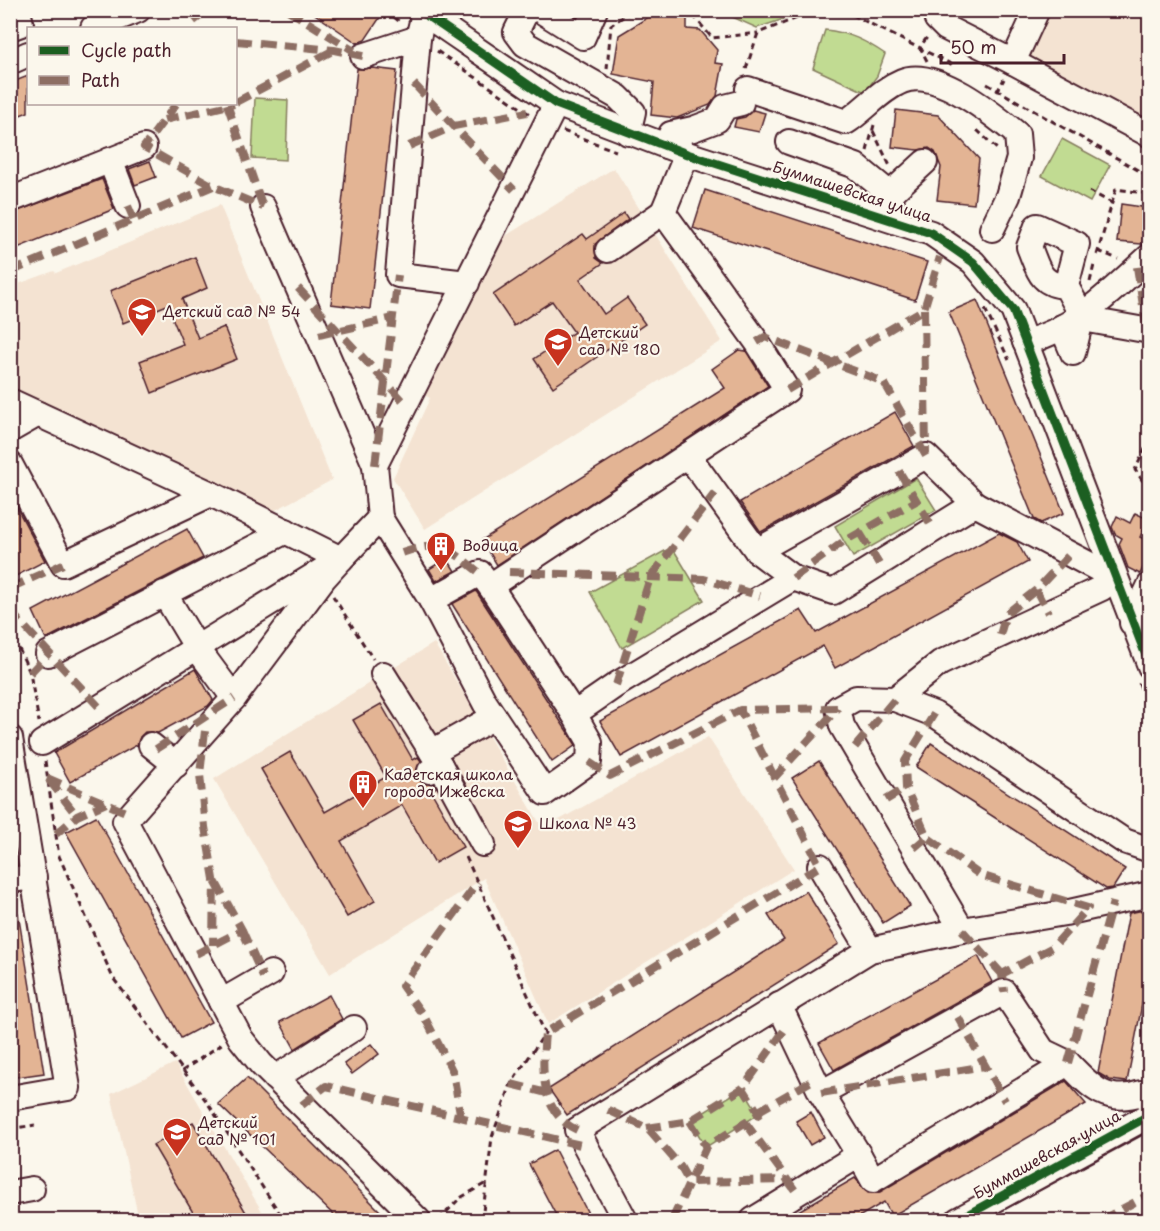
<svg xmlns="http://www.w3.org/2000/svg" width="1160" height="1231" viewBox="0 0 1160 1231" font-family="'Playpen Sans',sans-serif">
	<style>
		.built { fill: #f4e3d2 }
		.green { fill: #c1db92; stroke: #867d5e; stroke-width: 1.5 }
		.building { fill: #e3b494; stroke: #4a1f2b; stroke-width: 1.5 }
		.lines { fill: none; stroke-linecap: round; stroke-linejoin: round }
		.minor-casing { stroke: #4a1f2b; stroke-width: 28 }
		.path { stroke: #4a1f2b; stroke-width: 3; stroke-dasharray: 6 4.5; stroke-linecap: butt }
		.minor { stroke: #fbf7ec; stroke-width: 24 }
		.tram { stroke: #4a1f2b; stroke-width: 1.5 }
		.quiet { stroke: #8d6e63; stroke-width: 8; stroke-dasharray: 15 8; stroke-linecap: butt }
		.cycleway-casing { stroke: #fbf7ec; stroke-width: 13 }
		.cycleway { stroke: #1b5e20; stroke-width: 9 }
		.labels { text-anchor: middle; stroke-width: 4.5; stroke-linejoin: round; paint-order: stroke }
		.street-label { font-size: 15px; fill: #4a1f2b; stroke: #fbf7ec }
		.poi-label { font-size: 15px; fill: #4a1f2b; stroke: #fbf7ec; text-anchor: start }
	</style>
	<rect width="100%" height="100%" fill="#fbf7ec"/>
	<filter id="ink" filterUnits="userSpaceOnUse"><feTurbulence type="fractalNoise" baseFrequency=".0167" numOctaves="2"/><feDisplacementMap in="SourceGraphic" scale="12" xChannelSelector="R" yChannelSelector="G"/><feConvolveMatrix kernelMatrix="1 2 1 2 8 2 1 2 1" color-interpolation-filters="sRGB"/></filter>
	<g filter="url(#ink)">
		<g class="built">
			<path d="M1045,11H1149V128L1020,62Z"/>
			<path d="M614,168L722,341L425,529L393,478L430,398L421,393L494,243Z"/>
			<path d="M220,205L332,480L270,513L262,512L11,388L10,287L54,271L56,273Z"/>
			<path d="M434,643L543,829L708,737L794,869L548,1024L484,878L330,974L214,779Z"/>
			<path d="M175,1063L267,1220H139L111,1094Z"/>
		</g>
		<g class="green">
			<path d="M719,11V10L808,11L757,28Z"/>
			<path d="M825,30C848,32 866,41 885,54L877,76L865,92L813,68Z"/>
			<path d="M255,98L288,100L286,160L252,158Z"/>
			<path d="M1062,139L1110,165L1090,202L1042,176Z"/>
			<path d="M916,478L936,510L853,557L835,526Z"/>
			<path d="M672,547L704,600L622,648L590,592Z"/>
			<path d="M743,1088L759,1114L706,1147L690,1121Z"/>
		</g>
		<g class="building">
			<path d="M309,10H385L365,40L357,43Z"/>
			<path d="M650,16L687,18V29L700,30L717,50L715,63L723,64L717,96L710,105L677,118L651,115L654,82L613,74L619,35Z"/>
			<path d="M372,68L397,71L370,309L331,304L357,69Z"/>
			<path d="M28,76V112L10,119V83Z"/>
			<path d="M753,110L765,113L759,132L734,127L736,119L745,117Z"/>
			<path d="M896,110L938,115L979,159L974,204L937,200L941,167L935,152L929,148L918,150L892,147Z"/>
			<path d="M150,161L156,177L135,185L129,169Z"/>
			<path d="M102,179L114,209L10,251V214Z"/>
			<path d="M705,190L927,262L915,300L693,228Z"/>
			<path d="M1121,204L1149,208V242L1142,244L1117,242Z"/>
			<path d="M624,213L628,219L595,244L596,258L603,263L580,279L604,314L627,298L645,324L553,387L534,359L574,332L552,301L514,326L493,295L583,234L587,239Z"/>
			<path d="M195,257L207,288L182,299L198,338L224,327L237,359L152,393L140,361L183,344L167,305L123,323L110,291Z"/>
			<path d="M977,300L1064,513L1041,523L1034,519L949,312Z"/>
			<path d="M739,350L746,351L768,386L497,565L482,540L725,388L712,369Z"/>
			<path d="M895,412L914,446L761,532L740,502Z"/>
			<path d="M10,495L45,561L10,579Z"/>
			<path d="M1135,513L1148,519L1140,537L1149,541V555L1140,574L1128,568L1119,544L1122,538L1115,534L1112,527L1117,516L1130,523Z"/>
			<path d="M187,529L203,558L46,639L33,611Z"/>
			<path d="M999,533L1017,542L1028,562L835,668L823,646L621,757L600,721L801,610L816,633Z"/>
			<path d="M447,558L455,571L436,581L429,569Z"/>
			<path d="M476,591L576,745L552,762L452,604Z"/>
			<path d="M195,669L213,700L208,706L158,733L145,732L140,737L137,745L70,782L54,753Z"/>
			<path d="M381,704L413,760L418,757L421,761L416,771L418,779L424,784H434L436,787L431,791L463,847L435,863L402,805L341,841L375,901L347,917L261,769L290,752L325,812L386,777L353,720Z"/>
			<path d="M931,743L1125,869L1113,888L1106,889L916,767Z"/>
			<path d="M819,761L910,906L883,923L792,778Z"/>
			<path d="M96,816L211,1022L181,1038L66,832Z"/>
			<path d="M806,891L839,944L567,1115L549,1089L784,940L768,915Z"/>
			<path d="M1149,909V968L1127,1082L1110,1080L1098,1073L1129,913Z"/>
			<path d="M18,913L44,1073L10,1078V914Z"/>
			<path d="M978,956L992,982L834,1070L819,1043Z"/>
			<path d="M329,995L342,1019L295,1049L280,1022Z"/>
			<path d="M371,1044L379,1054L352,1074L344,1064Z"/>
			<path d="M247,1078L390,1221H340L218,1104Z"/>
			<path d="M1066,1081L1086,1104L892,1216L884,1202L852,1221H781L855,1178L868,1193L880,1192Z"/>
			<path d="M811,1112L824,1137L810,1145L796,1121Z"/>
			<path d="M193,1122L251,1221H198L153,1145Z"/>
			<path d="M555,1150L592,1221H559L529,1164Z"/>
		</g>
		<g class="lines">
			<g class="minor-casing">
				<g id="minor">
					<path d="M419,10L556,104L687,154L931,233L973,262L1013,310L1150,666"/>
					<path d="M527,10L516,32L525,44L618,97L633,112L628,133"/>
					<path d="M540,10L583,37L595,10"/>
					<path d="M940,10L937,19L946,28L1013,62"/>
					<path d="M1037,10L1013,62L1150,135"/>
					<path d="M424,14L418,38L398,275L467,283"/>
					<path d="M10,28L21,24L18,10"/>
					<path d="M93,28L138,10"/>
					<path d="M363,56L418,38"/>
					<path d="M10,62L28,54"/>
					<path d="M748,89L846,122C866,109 880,90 902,81C935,67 993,114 1017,134L1019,158L1008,196L992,229"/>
					<path d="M789,142L856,166L890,194"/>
					<path d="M666,146L671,134L693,129L717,120L725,107L741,103"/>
					<path d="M687,154L663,212L757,342L787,390L688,455"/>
					<path d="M110,160L128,206"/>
					<path d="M10,200L144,147"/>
					<path d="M263,207L375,465"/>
					<path d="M893,208L890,194L925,162"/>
					<path d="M608,250L663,212"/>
					<path d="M1066,286C1039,285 1038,268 1029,247L1037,226L1077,244L1066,286L1082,316L1094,321L1150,331"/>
					<path d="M1062,327L1073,353L1082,316"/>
					<path d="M1025,342C1075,330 1112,290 1150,256"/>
					<path d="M10,401L211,494L341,559L380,518L375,465L556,104"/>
					<path d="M10,430L38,414"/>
					<path d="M10,464L63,564L211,494"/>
					<path d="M380,518L431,600L480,573L490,586L688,455L757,551L793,578L833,592L975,504L1115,578L1102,588L940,663L895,699"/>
					<path d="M757,551L926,456L975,504"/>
					<path d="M341,559L323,579L234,698L125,821L241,1039L261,1064L418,1220"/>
					<path d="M490,586L574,714L616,685L793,578"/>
					<path d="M164,593L197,648L234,698"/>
					<path d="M431,600L485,703L545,793L589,762L590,742L574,714"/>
					<path d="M1132,623L1150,585"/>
					<path d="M48,654L286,531"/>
					<path d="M383,674L440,765L430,771"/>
					<path d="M10,738L68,1088L10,1098"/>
					<path d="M42,743L323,570"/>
					<path d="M151,745L176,765"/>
					<path d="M432,752L494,717"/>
					<path d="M440,765L483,844"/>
					<path d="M1150,850L1124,841L934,714L895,699L856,698L838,708L842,726L962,930L1065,913L1150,894"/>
					<path d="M820,866L870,950"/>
					<path d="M10,880L34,877"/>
					<path d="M221,1002L271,973"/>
					<path d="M779,1005L821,1093L1004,992L1043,1051L1068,1063"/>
					<path d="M275,1078L354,1028"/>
					<path d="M821,1093L859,1155"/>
					<path d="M10,1193L32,1189"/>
					<path d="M625,1220L577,1130L870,950L962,930"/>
					<path d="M753,1220L859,1155L873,1180L1068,1063C1090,1086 1106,1105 1141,1093L1150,1100"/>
					<path d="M958,1220L1150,1115"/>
				</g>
			</g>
			<g class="path">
				<path d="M386,10L401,23"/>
				<path d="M660,10L693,15L695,10"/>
				<path d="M843,10L955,66"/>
				<path d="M693,15L712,38L758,33"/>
				<path d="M437,51L531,115"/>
				<path d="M927,61L920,47L928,36"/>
				<path d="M607,69L611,25L633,10"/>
				<path d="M746,69L758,33L818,10"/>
				<path d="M987,84L1150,177"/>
				<path d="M997,92L1004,79"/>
				<path d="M977,130L998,150"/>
				<path d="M563,131L616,151"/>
				<path d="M873,131L891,168"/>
				<path d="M867,151L874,125"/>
				<path d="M1089,191L1112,203"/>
				<path d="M1098,251L1118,259"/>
				<path d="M1097,255L1116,189L1150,194"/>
				<path d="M1090,282L1094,265"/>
				<path d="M985,309L1009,360"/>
				<path d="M1150,439L1135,470L1150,491"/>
				<path d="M333,596L373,659"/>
				<path d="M10,629L30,673L39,722"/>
				<path d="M1139,683L1150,711"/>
				<path d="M45,761L59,856L113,978L207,1102L284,1220"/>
				<path d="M466,857L545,1033L511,1084L492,1137L482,1220"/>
				<path d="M182,1071L223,1043"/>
				<path d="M1146,1076L1150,1060"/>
				<path d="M10,1129L35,1125"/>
				<path d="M439,1220L460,1198L486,1183"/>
				<path d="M923,1220L939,1211"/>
			</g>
			<use href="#minor" class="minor"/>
			<path class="tram" d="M985,1220L1150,1131"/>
			<g class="quiet">
				<path d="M190,10L204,28"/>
				<path d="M288,10L354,51"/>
				<path d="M236,41L334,50L363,56"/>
				<path d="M414,84L514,190"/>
				<path d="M236,102L334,50"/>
				<path d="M176,104L144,147L213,186L263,207"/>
				<path d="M227,104L263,207"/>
				<path d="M164,120L234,104"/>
				<path d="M409,146L454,126L527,112"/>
				<path d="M128,206L134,220"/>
				<path d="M1137,267L1147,331"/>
				<path d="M10,272L213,186"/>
				<path d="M298,288L406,404"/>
				<path d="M924,309L926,453"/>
				<path d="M319,335L394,318"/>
				<path d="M757,342L765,337L884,382L926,456"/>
				<path d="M787,390L924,309L940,257"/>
				<path d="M375,465L398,275"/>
				<path d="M899,471L934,530"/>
				<path d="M860,533L879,564"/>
				<path d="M402,553C443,539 448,548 480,573"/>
				<path d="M509,572L704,579L760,596"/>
				<path d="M793,578L843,542L916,501"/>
				<path d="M10,588L63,564"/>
				<path d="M1036,590L1048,613"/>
				<path d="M10,611L100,708"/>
				<path d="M1000,635L1006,614L1036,590L1069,555"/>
				<path d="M30,673L48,654"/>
				<path d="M616,685L650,578L715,493"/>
				<path d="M934,714L905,761L906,788L927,837L980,875L1088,908L1053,947L1002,974L1004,992"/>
				<path d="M205,731L200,774L205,827L214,879L213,945"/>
				<path d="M855,747L895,699"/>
				<path d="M156,749L234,698"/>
				<path d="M589,762L610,776L740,710L838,708"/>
				<path d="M47,778L130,814"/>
				<path d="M774,778L838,708"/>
				<path d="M49,780L77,816"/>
				<path d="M886,800L906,788"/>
				<path d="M56,834L77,816L106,803"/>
				<path d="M914,848L927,837"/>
				<path d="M242,930L263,977"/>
				<path d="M962,930L1002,974"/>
				<path d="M196,954L242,930L215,881"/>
				<path d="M958,1017L1005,1101"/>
				<path d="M1068,1063L1113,902"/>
				<path d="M511,1084L547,1093"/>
				<path d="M821,1093L985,1066"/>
				<path d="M302,1105L326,1086L585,1146"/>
				<path d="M608,1110L647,1128L680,1166L689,1182L787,1180"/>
				<path d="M757,1112L815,1079"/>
				<path d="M461,1119L453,1072L425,1018L402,986L478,882"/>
				<path d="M690,1121L706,1147"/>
				<path d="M745,1122L797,1193"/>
				<path d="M647,1128L690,1121L743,1088L788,1025"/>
				<path d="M577,1130C539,1112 542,1069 545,1033L820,866L740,710"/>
				<path d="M672,1220L706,1147L759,1114L743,1088"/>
				<path d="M1101,1220L1150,1194"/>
			</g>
			<g class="cycleway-casing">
				<g id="cycleway">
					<path d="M419,10L556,104L687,154L931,233L973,262L1013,310L1150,666"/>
					<path d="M958,1220L1150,1115"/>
				</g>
			</g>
			<use href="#cycleway" class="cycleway"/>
		</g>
	</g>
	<defs>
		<g id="school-pin" transform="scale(1.5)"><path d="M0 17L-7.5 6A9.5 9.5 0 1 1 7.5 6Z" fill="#c8321e" stroke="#fbf7ec"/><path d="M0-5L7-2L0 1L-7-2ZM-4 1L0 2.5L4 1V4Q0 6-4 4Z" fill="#fff"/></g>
		<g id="building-pin" transform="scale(1.5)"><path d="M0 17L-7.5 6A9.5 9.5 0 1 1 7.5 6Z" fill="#c8321e" stroke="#fbf7ec"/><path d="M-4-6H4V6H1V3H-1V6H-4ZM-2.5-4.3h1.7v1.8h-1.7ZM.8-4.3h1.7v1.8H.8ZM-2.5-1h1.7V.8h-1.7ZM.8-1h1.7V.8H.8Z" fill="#fff"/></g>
	</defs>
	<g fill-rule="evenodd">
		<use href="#school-pin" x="142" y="312"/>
		<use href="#school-pin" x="558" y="342"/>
		<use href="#building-pin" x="441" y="546"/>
		<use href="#building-pin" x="363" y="784"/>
		<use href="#school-pin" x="518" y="824"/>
		<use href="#school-pin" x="177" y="1132"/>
	</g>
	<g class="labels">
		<g class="street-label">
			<text transform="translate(852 192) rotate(18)" y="5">Буммашевская улица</text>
			<text transform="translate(1047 1155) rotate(-29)" y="5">Буммашевская улица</text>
		</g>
		<g class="poi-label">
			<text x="163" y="317">Детский сад № 54</text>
			<text x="579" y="338">Детский<tspan x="579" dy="17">сад № 180</tspan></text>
			<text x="462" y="551">Водица</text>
			<text x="384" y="780">Кадетская школа<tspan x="384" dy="17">города Ижевска</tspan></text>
			<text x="539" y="829">Школа № 43</text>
			<text x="198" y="1128">Детский<tspan x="198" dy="17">сад № 101</tspan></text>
		</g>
	</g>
	<rect width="1160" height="1231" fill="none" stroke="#fbf7ec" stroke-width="36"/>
	<rect x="18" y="18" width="1124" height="1195" fill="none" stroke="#4a1f2b" stroke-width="2" filter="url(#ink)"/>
	<rect x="27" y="27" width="210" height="78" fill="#fbf7ec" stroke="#b4a19f" stroke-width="1.5"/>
	<rect x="39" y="46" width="30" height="9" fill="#1b5e20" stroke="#b4a19f" stroke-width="1.5"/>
	<text x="81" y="57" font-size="18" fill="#4a1f2b">Cycle path</text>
	<rect x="39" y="76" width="30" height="9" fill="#8d6e63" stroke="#b4a19f" stroke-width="1.5"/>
	<text x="81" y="87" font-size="18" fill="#4a1f2b">Path</text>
	<path d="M941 54v9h123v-9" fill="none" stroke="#4a1f2b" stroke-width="3"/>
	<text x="950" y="54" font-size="18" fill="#4a1f2b" stroke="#fbf7ec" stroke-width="4.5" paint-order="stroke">50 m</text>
</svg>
